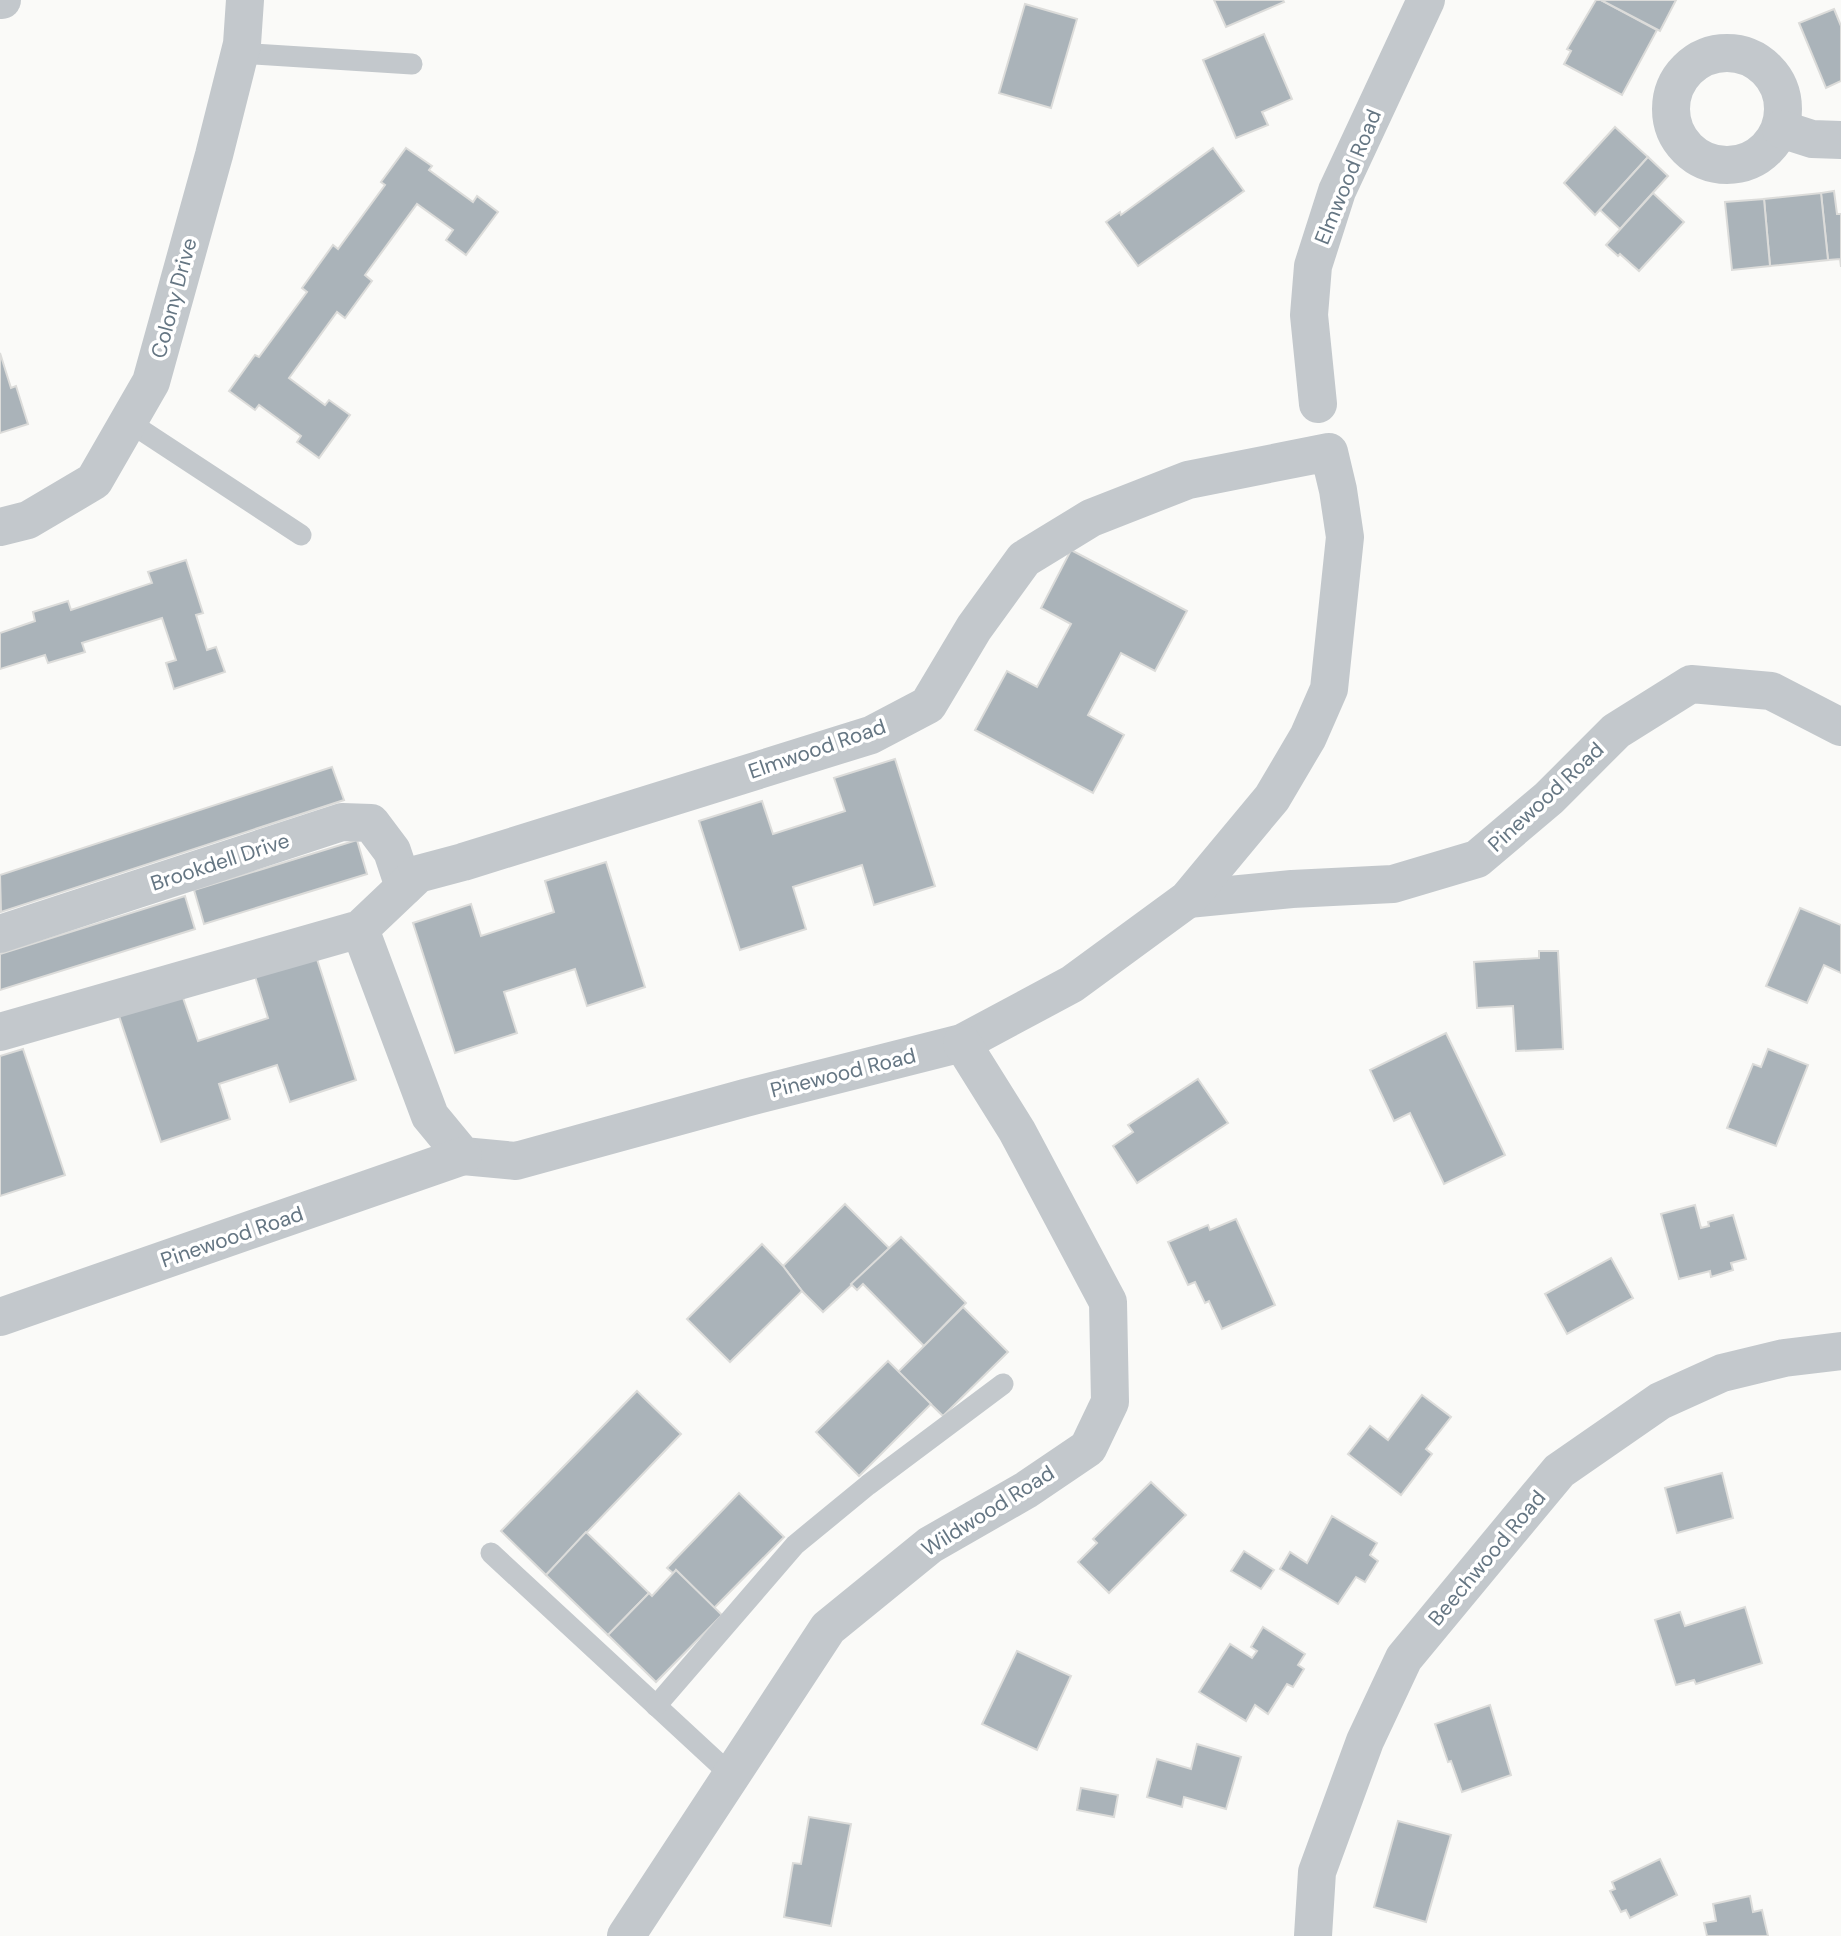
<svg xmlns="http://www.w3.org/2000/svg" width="1841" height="1936" viewBox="0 0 1841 1936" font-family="'DM Sans',sans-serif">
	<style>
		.building { fill: #aab3b9; stroke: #dcdcda; stroke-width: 2 }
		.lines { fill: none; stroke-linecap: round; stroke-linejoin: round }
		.service { stroke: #c3c8cc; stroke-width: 21 }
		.minor { stroke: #c3c8cc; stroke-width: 38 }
		.labels { text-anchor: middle; stroke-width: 7; stroke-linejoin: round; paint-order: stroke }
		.street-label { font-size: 21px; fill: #657683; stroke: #fff }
	</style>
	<rect width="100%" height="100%" fill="#fafaf8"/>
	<g class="building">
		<path d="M1214,0H1283L1284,2L1226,27Z"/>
		<path d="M1596,0H1601L1657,30L1622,95L1564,64L1571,51L1567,49Z"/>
		<path d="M1601,0H1676L1660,31Z"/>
		<path d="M1025,4L1077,19L1051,108L999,93Z"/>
		<path d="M1834,9L1841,26V81L1826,88L1799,23Z"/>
		<path d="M1264,34L1292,99L1262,112L1268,125L1236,138L1203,60Z"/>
		<path d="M1615,127L1648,157L1595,215L1564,183Z"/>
		<path d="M406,148L432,166L429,170L473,202L477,196L498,212L466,255L446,240L453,230L417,204L365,275L372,281L345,318L337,312L289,378L325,405L329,400L350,415L319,458L297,442L301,436L259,405L255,410L229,391L255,355L259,357L307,292L302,288L333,245L338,249L385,185L381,182Z"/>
		<path d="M1213,148L1244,191L1138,266L1106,222L1120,212L1121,215Z"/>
		<path d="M1648,157L1668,176L1620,229L1600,210Z"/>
		<path d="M1834,191L1837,214H1841V267L1840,259L1828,260L1821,193Z"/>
		<path d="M1653,193L1684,222L1639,271L1620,254L1618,256L1606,245Z"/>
		<path d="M1821,193L1828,260L1770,266L1764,199Z"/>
		<path d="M1764,199L1770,266L1732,270L1725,202Z"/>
		<path d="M0,353L11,388L16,386L28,424L0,433Z"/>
		<path d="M1071,550L1187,611L1155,671L1121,653L1088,715L1124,735L1093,793L975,730L1007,671L1037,687L1071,624L1041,608Z"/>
		<path d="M186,560L203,613L196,615L207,650L216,647L225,672L174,689L166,663L176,660L162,618L82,643L85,652L48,663L45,655L0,669V633L35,621L33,612L68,601L71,610L152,583L148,572Z"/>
		<path d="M895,759L935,886L874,905L862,865L793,887L806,929L740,950L699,821L762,801L773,834L845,811L834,778Z"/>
		<path d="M332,767L344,800L1,912L0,875Z"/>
		<path d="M357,840L367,874L204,924L194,890Z"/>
		<path d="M606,862L645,987L587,1006L575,969L504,992L517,1033L455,1053L413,923L471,904L481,936L554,912L545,881Z"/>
		<path d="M185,896L195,929L0,990V954Z"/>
		<path d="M1800,908L1841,925V973L1824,965L1807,1003L1766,986Z"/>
		<path d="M1539,951H1558L1563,1049L1516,1051L1513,1006L1477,1008L1474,962L1539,958Z"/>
		<path d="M315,953L356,1080L290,1102L277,1065L219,1084L230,1119L161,1142L119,1016L182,995L198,1041L268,1018L254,973Z"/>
		<path d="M1446,1033L1505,1155L1444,1184L1410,1113L1394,1121L1370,1070Z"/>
		<path d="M23,1049L65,1175L0,1196V1056Z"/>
		<path d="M1768,1049L1808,1065L1776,1146L1727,1128L1753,1064L1761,1067Z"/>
		<path d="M1198,1079L1228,1123L1137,1183L1113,1146L1133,1132L1128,1125Z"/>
		<path d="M845,1204L890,1249L823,1312L802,1291L783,1266Z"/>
		<path d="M1695,1205L1701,1228L1709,1226L1708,1222L1733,1215L1746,1259L1731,1263L1733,1270L1711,1277L1710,1271L1679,1279L1661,1214Z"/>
		<path d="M1236,1219L1275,1305L1222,1329L1209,1301L1205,1303L1195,1282L1188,1285L1168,1242L1208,1225L1210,1230Z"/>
		<path d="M901,1237L966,1303L924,1346L863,1284L857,1290L851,1284Z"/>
		<path d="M762,1244L783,1266L802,1291L730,1362L687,1319Z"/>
		<path d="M1611,1258L1633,1298L1567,1334L1545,1294Z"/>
		<path d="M963,1307L1008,1352L943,1416L898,1372Z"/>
		<path d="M888,1361L931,1404L859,1476L816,1432Z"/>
		<path d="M637,1391L681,1434L546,1575L501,1531Z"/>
		<path d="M1422,1395L1451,1417L1426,1449L1432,1454L1401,1495L1348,1454L1370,1426L1388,1440Z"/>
		<path d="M1722,1473L1733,1518L1677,1533L1665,1488Z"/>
		<path d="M1151,1482L1186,1515L1109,1593L1078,1562L1097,1543L1093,1539Z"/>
		<path d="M739,1493L784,1537L714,1608L676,1570L674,1574L667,1568Z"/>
		<path d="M1332,1516L1377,1543L1370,1555L1378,1561L1365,1582L1356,1577L1338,1604L1280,1569L1290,1552L1307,1563Z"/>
		<path d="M586,1532L649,1593L608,1635L546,1575Z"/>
		<path d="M1244,1551L1274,1570L1261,1589L1231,1571Z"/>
		<path d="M676,1570L722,1615L656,1682L608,1635L649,1593L652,1596Z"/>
		<path d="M1745,1607L1762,1663L1696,1684L1694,1680L1676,1685L1655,1620L1680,1612L1685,1626Z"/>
		<path d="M1263,1627L1305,1654L1298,1665L1304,1669L1293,1687L1287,1684L1268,1714L1255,1705L1246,1721L1199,1692L1230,1644L1252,1658L1257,1651L1251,1647Z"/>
		<path d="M1017,1651L1071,1676L1037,1750L982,1724Z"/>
		<path d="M1490,1705L1511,1775L1462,1792L1451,1761L1448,1762L1435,1724Z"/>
		<path d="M1197,1744L1241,1757L1226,1809L1184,1797L1182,1807L1147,1797L1157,1759L1191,1769Z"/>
		<path d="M1081,1788L1118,1795L1114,1817L1077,1810Z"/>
		<path d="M809,1817L851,1824L831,1926L784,1917L793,1863L801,1864Z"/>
		<path d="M1398,1821L1451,1835L1426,1922L1374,1907Z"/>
		<path d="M1660,1859L1677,1895L1630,1918L1626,1910L1621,1912L1610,1891L1615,1889L1612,1882Z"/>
		<path d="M1750,1896L1753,1912L1762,1910L1768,1936H1707L1704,1923L1716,1921L1713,1904Z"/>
	</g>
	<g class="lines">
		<g class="service">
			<path d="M239,53L412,64"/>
			<path d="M129,422L301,535"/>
			<path d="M491,1553L731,1775"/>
			<path d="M656,1706L795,1545L868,1485L1003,1384"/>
		</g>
		<g class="minor">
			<path d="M0,0H2"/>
			<circle cx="1727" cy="109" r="56"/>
			<path d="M1781,129L1812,139L1841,140"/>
			<path d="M1318,404L1309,315L1313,266L1337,191L1426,0"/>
			<path d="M0,527L28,520L94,481L151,382L214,155L242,44L245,0"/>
			<path d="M1188,899L1292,889L1393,884L1477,859L1549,798L1616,731L1691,684L1771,691L1841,727"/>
			<path d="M0,934L342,822L371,823L392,851L404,887"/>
			<path d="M0,1032L360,929L418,874L463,862L871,735L928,705L974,628L1024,559L1091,518L1188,480L1329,452L1338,490L1345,537L1329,689L1308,737L1272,798L1188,899L1072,984L962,1043L745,1098L516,1161L463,1156L430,1116L360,929"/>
			<path d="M0,1317L463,1156"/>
			<path d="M626,1936L828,1628L930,1545L1026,1490L1088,1448L1110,1402L1108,1302L1017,1131L962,1043"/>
			<path d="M1313,1936L1317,1872L1365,1741L1404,1658L1559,1471L1660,1401L1722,1373L1784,1358L1841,1351"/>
		</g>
	</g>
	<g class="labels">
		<g class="street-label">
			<text transform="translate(1348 177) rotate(-68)" y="7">Elmwood Road</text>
			<text transform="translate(174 298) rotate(-75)" y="7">Colony Drive</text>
			<text transform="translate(817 749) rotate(-19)" y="7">Elmwood Road</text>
			<text transform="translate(1546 797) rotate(-43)" y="7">Pinewood Road</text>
			<text transform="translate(220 862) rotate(-18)" y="7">Brookdell Drive</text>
			<text transform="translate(843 1073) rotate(-14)" y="7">Pinewood Road</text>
			<text transform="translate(232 1237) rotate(-19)" y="7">Pinewood Road</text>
			<text transform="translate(988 1511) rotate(-32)" y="7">Wildwood Road</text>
			<text transform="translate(1487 1558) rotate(-50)" y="7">Beechwood Road</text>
		</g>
	</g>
</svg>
